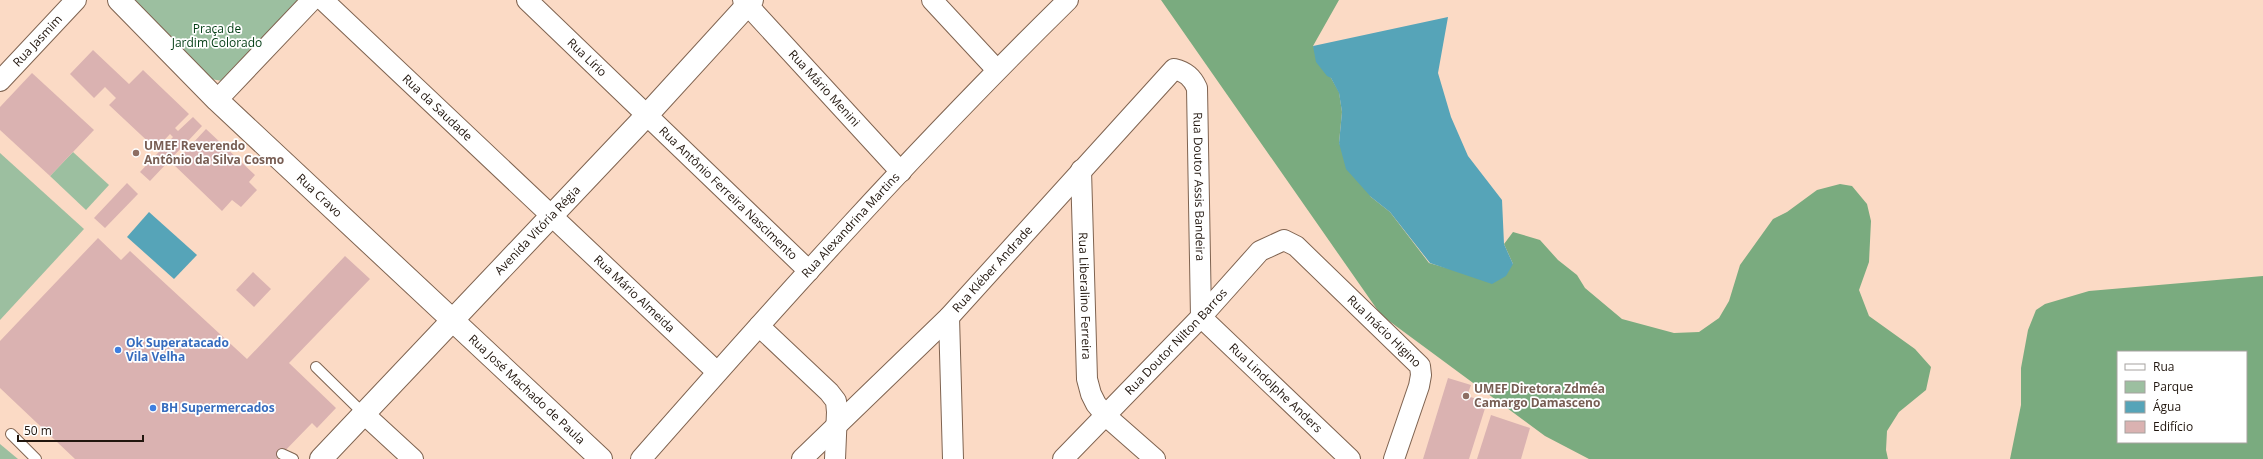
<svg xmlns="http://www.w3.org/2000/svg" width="2263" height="459" viewBox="0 0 2263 459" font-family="'Open Sans',sans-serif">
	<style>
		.green { fill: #9cbfa0 }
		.forest { fill: #7aab7f; fill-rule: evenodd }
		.water { fill: #56a4b8 }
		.building { fill: #dab2b1 }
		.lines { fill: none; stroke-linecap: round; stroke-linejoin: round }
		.service-casing { stroke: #7f6350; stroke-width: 12 }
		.minor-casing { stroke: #7f6350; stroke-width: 22 }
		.tertiary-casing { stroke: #7f6350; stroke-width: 24 }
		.service { stroke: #fff; stroke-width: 10 }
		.minor { stroke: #fff; stroke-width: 20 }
		.tertiary { stroke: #fff; stroke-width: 22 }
		.education-dot { fill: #8d6e63; stroke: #fff; stroke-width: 1.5 }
		.shop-dot { fill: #3f7fe0; stroke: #fff; stroke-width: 1.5 }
		.labels { text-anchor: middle; stroke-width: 3.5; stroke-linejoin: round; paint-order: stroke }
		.park-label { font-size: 12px; fill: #013c12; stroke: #fff }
		.street-label { font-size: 12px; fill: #21160e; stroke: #fff }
		.education-label { font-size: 12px; font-weight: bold; fill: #785e54; stroke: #fff; text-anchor: start }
		.shop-label { font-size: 12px; font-weight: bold; fill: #366cbe; stroke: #fff; text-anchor: start }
	</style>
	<rect width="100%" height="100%" fill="#fbdac5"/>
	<g class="green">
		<path d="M127,0H298L222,81L211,79Z"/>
		<path d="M73,152L109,185L86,210L50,176Z"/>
		<path d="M0,153L84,229L0,320Z"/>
		<path d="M0,444L18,459H0Z"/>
	</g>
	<g class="forest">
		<path d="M1161,0H1339L1313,46L1339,92L1342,112L1339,143L1371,197L1390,212L1429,263L1457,271L1513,264L1504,244L1513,232L1540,240L1558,260L1577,275L1585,288L1622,319L1674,333L1699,332L1719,318L1729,301L1740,265L1773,219L1787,212L1817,190L1840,184L1852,186L1867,204L1871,221L1869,262L1859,290L1869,316L1915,349L1931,367L1926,390L1899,412L1887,431L1886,450L1888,459H1589L1545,436L1381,315Z"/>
		<path d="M2263,276V459H2010L2021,405V368L2028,330L2036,310L2045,304L2089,291ZM2118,352H2246V442H2118Z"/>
	</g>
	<g class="water">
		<path d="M1448,17L1438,73L1451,117L1468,156L1502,200L1504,244L1513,264L1506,276L1492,284L1430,263L1390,212L1371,197L1346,169L1339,143L1342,112L1339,93L1331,78L1327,76L1316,62L1313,46Z"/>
		<path d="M149,212L197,255L174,279L127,237Z"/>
	</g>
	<g class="building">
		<path d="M93,50L129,84L143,70L189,114L175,128L178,131L193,117L202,126L188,141L192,144L206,129L255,175L249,182L257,190L241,207L232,200L222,211L173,164L187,150L183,146L150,181L140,172L173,137L170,134L156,149L109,105L116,98L105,87L94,98L70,74Z"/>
		<path d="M32,73L94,130L50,176L0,130V107Z"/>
		<path d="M127,183L138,194L105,228L94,218Z"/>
		<path d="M98,238L121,260L130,251L247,359L345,256L370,279L289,363L336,408L317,428L312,423L277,459H75L0,388V341Z"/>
		<path d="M253,272L271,289L254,307L236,290Z"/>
		<path d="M1448,378L1471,385L1467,396L1487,402L1469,459H1423Z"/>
		<path d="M1491,415L1530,428L1521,459H1477Z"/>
	</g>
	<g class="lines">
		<g class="service-casing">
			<g id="service">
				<path d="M316,367L364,414"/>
				<path d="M11,434L36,459"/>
				<path d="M282,454L293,459"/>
			</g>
		</g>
		<g class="minor-casing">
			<g id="minor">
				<path id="s1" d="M323,0L717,372"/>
				<path id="s2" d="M527,0L809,271"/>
				<path id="s3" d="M743,0L901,172"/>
				<path d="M932,0L997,70"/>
				<path id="s4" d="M0,81L76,0"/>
				<path d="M217,100L312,0"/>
				<path id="s5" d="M1081,170L1087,379L1091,394L1096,404L1106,416L1155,459"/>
				<path d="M949,317L953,459"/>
				<path id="s6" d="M1201,317L1350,459"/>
				<path d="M759,326L829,392L836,401L837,412L835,459"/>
				<path d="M364,414L413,459"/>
				<path id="s7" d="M641,459C779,302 919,146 1068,0"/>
				<path id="s8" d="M802,459L949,317L1174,69C1186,72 1192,77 1197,88L1201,317"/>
				<path id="s9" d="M1063,459L1201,317L1260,251L1284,240L1296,246L1420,366L1421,375L1419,386L1394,459"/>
			</g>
		</g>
		<g class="tertiary-casing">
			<g id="tertiary">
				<path id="s10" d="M119,0L217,100L601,459"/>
				<path id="s11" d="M321,459L647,115L752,0"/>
			</g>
		</g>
		<use href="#service" class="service"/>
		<use href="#minor" class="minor"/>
		<use href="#tertiary" class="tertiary"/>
	</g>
	<g class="education-dot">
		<circle cx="136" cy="153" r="4"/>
		<circle cx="1466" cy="396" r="4"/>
	</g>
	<g class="shop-dot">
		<circle cx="118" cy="350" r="4"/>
		<circle cx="153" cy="408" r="4"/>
	</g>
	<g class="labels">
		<g class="park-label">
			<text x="217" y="33">Praça de<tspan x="217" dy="14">Jardim Colorado</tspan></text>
		</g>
		<g class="street-label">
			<text dy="4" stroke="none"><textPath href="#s4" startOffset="55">Rua Jasmim</textPath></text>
			<text dy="4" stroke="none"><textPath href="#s2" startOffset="83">Rua Lírio</textPath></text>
			<text dy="4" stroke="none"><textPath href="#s3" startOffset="120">Rua Mário Menini</textPath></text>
			<text dy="4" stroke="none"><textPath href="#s1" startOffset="157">Rua da Saudade</textPath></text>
			<text dy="4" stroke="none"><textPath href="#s8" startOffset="669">Rua Doutor Assis Bandeira</textPath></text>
			<text dy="4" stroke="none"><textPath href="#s2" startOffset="279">Rua Antônio Ferreira Nascimento</textPath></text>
			<text dy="4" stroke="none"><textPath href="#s10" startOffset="280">Rua Cravo</textPath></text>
			<text dy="4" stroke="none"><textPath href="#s7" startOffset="314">Rua Alexandrina Martins</textPath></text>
			<text dy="4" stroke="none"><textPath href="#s11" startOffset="315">Avenida Vitória Régia</textPath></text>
			<text dy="4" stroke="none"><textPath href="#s8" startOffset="269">Rua Kléber Andrade</textPath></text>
			<text dy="4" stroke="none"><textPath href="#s1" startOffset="428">Rua Mário Almeida</textPath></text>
			<text dy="4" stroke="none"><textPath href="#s5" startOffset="126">Rua Liberalino Ferreira</textPath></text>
			<text dy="4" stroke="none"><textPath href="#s9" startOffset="449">Rua Inácio Higino</textPath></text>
			<text dy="4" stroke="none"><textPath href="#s9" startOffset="163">Rua Doutor Nilton Barros</textPath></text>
			<text dy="4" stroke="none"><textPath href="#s6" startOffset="103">Rua Lindolphe Anders</textPath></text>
			<text dy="4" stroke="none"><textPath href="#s10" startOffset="564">Rua José Machado de Paula</textPath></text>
		</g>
		<g class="education-label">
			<text x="144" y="150">UMEF Reverendo<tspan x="144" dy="14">Antônio da Silva Cosmo</tspan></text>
			<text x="1474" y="393">UMEF Diretora Zdméa<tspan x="1474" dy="14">Camargo Damasceno</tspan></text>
		</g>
		<g class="shop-label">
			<text x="126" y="347">Ok Superatacado<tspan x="126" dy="14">Vila Velha</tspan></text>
			<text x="161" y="412">BH Supermercados</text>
		</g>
	</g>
	<rect x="2117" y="351" width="130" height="92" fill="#ffffff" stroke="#a6a29f"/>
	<rect x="2125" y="364" width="20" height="6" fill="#ffffff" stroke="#a6a29f"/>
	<text x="2153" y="371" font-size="12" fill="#21160e">Rua</text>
	<rect x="2125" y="381" width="20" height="12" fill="#9cbfa0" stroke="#a6a29f"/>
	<text x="2153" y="391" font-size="12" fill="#21160e">Parque</text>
	<rect x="2125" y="401" width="20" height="12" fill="#56a4b8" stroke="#a6a29f"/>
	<text x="2153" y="411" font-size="12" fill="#21160e">Água</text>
	<rect x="2125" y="421" width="20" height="12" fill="#dab2b1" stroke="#a6a29f"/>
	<text x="2153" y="431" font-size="12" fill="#21160e">Edifício</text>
	<path d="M18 435v6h125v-6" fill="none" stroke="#21160e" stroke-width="2"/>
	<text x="24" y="435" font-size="12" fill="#21160e" stroke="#ffffff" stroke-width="3" paint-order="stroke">50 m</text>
</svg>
